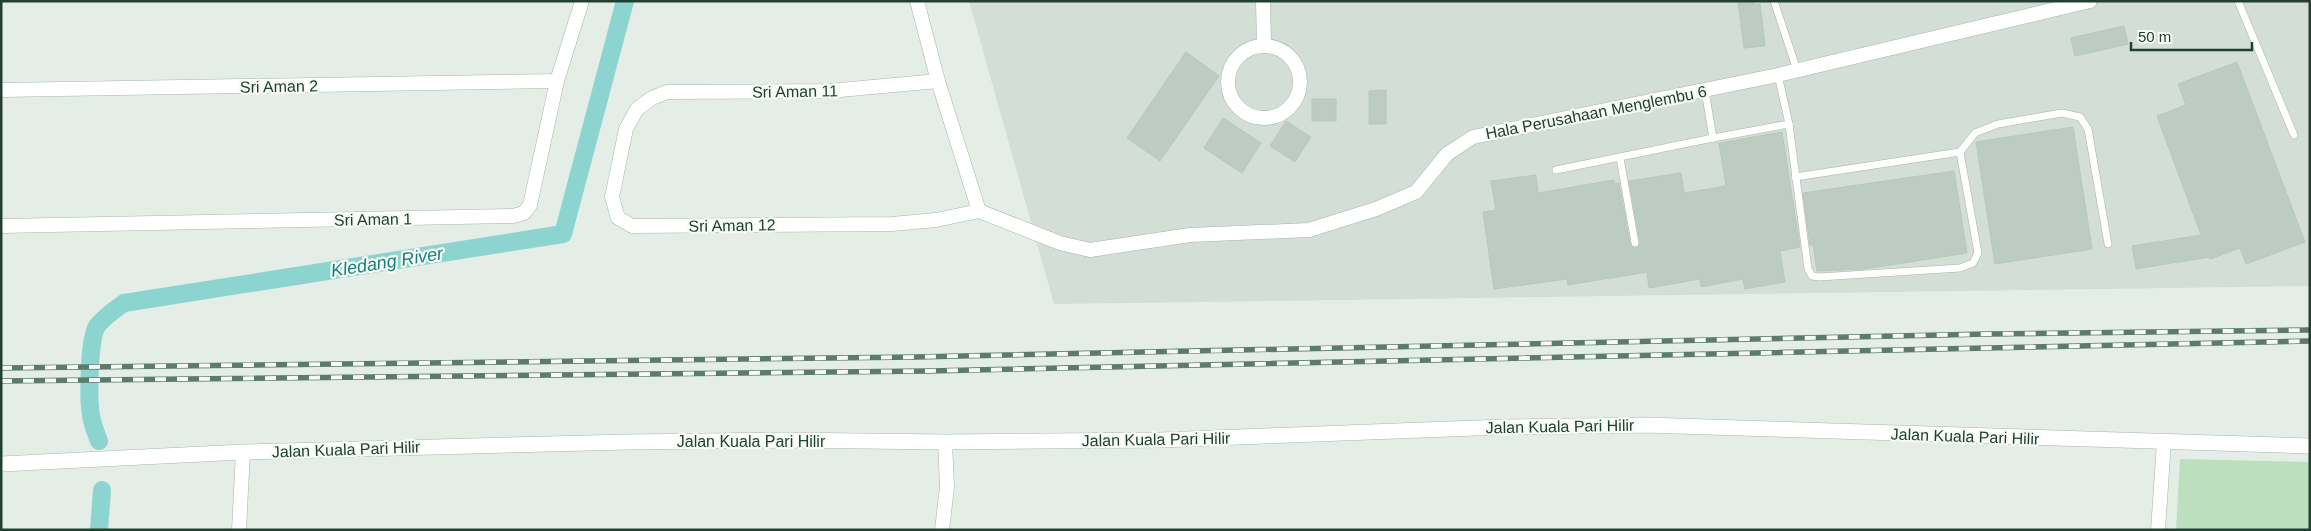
<svg xmlns="http://www.w3.org/2000/svg" width="2311" height="531" viewBox="0 0 2311 531" font-family="Arial,sans-serif">
	<style>
		.built { fill: #d2ded6 }
		.green { fill: #bcdfbe }
		.lines { fill: none; stroke-linecap: round; stroke-linejoin: round }
		.canal { stroke: #8bd4cf; stroke-width: 18 }
		.building { fill: #bcccc2; stroke: #b6c8bc }
		.service-casing { stroke: #a6b6ad; stroke-width: 8 }
		.minor-casing { stroke: #a6b6ad; stroke-width: 15 }
		.tertiary-casing { stroke: #a6b6ad; stroke-width: 16 }
		.service { stroke: #fff; stroke-width: 7 }
		.minor { stroke: #fff; stroke-width: 14 }
		.tertiary { stroke: #fff; stroke-width: 15 }
		.rail-casing { stroke: #5d7b6d; stroke-width: 5.5 }
		.rail { stroke: #f5faf6; stroke-width: 4; stroke-dasharray: 11; stroke-linecap: butt }
		.labels { text-anchor: middle; stroke-width: 4.5; stroke-linejoin: round; paint-order: stroke }
		.street-label { font-size: 16px; fill: #224032; stroke: #f5faf6 }
		.water-label { font-size: 18px; font-style: italic; fill: #1a7e79; stroke: #f5faf6 }
	</style>
	<rect width="100%" height="100%" fill="#e4eee7"/>
	<path class="built" d="M969,1H2310V286L1054,304Z"/>
	<path class="green" d="M2180,459L2310,462V530H2176Z"/>
	<g class="lines">
		<g class="canal">
			<path d="M99,441C96,433 92,424 91,415C88,399 89,339 97,326C104,317 114,310 124,303L563,234L625,1"/>
			<path d="M99,530L102,490"/>
		</g>
	</g>
	<g class="building">
		<path d="M1738,1H1754V5L1760,4L1765,46L1744,48Z"/>
		<path d="M2124,26L2128,44L2075,56L2071,38Z"/>
		<path d="M1186,52L1219,76L1160,161L1127,138Z"/>
		<path d="M2237,62L2305,242L2246,264L2240,248L2210,259L2209,257L2136,269L2132,246L2201,235L2157,116L2186,105L2178,84Z"/>
		<path d="M1386,90V124H1369V91Z"/>
		<rect x="1312" y="99" width="24" height="22"/>
		<path d="M1223,118L1261,143L1242,173L1204,148Z"/>
		<path d="M1286,121L1311,137L1295,162L1270,146Z"/>
		<path d="M2073,127L2092,249L1995,264L1976,142Z"/>
		<path d="M1782,132L1800,247L1780,251L1785,282L1745,289L1743,279L1701,287L1700,279L1649,288L1647,272L1568,285L1567,279L1494,289L1483,212L1496,210L1491,181L1536,175L1538,193L1614,180L1615,184L1619,183L1630,244L1635,248L1639,247L1640,242L1629,181L1681,173L1684,193L1726,186L1719,143Z"/>
		<path d="M1954,171L1967,253L1864,269L1817,271L1813,245H1810L1803,193Z"/>
	</g>
	<g class="lines">
		<g class="service-casing">
			<g id="service">
				<path d="M1774,1L1797,70"/>
				<path d="M2238,1L2294,135"/>
				<path d="M1778,75L1789,124L1808,269L1812,276L1819,277L1960,268L1973,263L1978,253L1960,152"/>
				<path d="M1713,138L1789,124"/>
				<path d="M1620,158L1635,243"/>
				<path d="M1556,170L1713,138L1705,91"/>
				<path d="M1795,177L1960,152L1975,133L1998,124L2062,113L2080,117L2088,129L2108,244"/>
			</g>
		</g>
		<g class="minor-casing">
			<g id="minor">
				<path d="M917,1L938,81L979,211"/>
				<path d="M1263,1L1264,44"/>
				<circle cx="1264" cy="82" r="36"/>
				<path d="M938,81L829,91L667,92L652,98L637,109L626,129L612,197L618,218L632,226L892,224L936,220L979,211"/>
				<path d="M1,90L557,81"/>
				<path d="M979,211L1060,243L1090,250L1190,235L1309,230L1376,209L1416,192L1447,154L1473,137L1778,75L2090,1"/>
				<path d="M1,226L513,216L524,213L530,205L557,81L582,1"/>
				<path d="M239,530L243,452"/>
				<path d="M942,530L947,487L945,442"/>
				<path d="M2158,530L2164,442"/>
			</g>
		</g>
		<g class="tertiary-casing">
			<path id="tertiary" d="M1,464L243,452L628,442L782,440L945,442L1160,440L1503,427L1646,425L2310,446"/>
		</g>
		<use href="#service" class="service"/>
		<use href="#minor" class="minor"/>
		<use href="#tertiary" class="tertiary"/>
		<g class="rail-casing">
			<g id="rail">
				<path d="M1,368L916,357L1988,334L2310,330"/>
				<path d="M1,381L929,371L2310,341"/>
			</g>
		</g>
		<use href="#rail" class="rail"/>
	</g>
	<g class="labels">
		<g class="street-label">
			<text transform="translate(279 86) rotate(-1)" y="6">Sri Aman 2</text>
			<text transform="translate(795 91) rotate(-1)" y="6">Sri Aman 11</text>
			<text transform="translate(1596 112) rotate(-11)" y="6">Hala Perusahaan Menglembu 6</text>
			<text transform="translate(373 219) rotate(-1)" y="6">Sri Aman 1</text>
			<text transform="translate(732 225) rotate(-1)" y="6">Sri Aman 12</text>
			<text transform="translate(1560 426) rotate(-1)" y="6">Jalan Kuala Pari Hilir</text>
			<text transform="translate(1965 436) rotate(2)" y="6">Jalan Kuala Pari Hilir</text>
			<text transform="translate(1156 439) rotate(-1)" y="6">Jalan Kuala Pari Hilir</text>
			<text x="751" y="447">Jalan Kuala Pari Hilir</text>
			<text transform="translate(346 449) rotate(-2)" y="6">Jalan Kuala Pari Hilir</text>
		</g>
		<g class="water-label">
			<text transform="translate(387 262) rotate(-9)" y="6">Kledang River</text>
		</g>
	</g>
	<rect width="2311" height="531" fill="none" stroke="#224032" stroke-width="5"/>
	<path d="M2131 42v8h121v-8" fill="none" stroke="#224032" stroke-width="2.5"/>
	<text x="2138" y="42" font-size="15" fill="#224032" stroke="#f5faf6" stroke-width="4" paint-order="stroke">50 m</text>
</svg>
